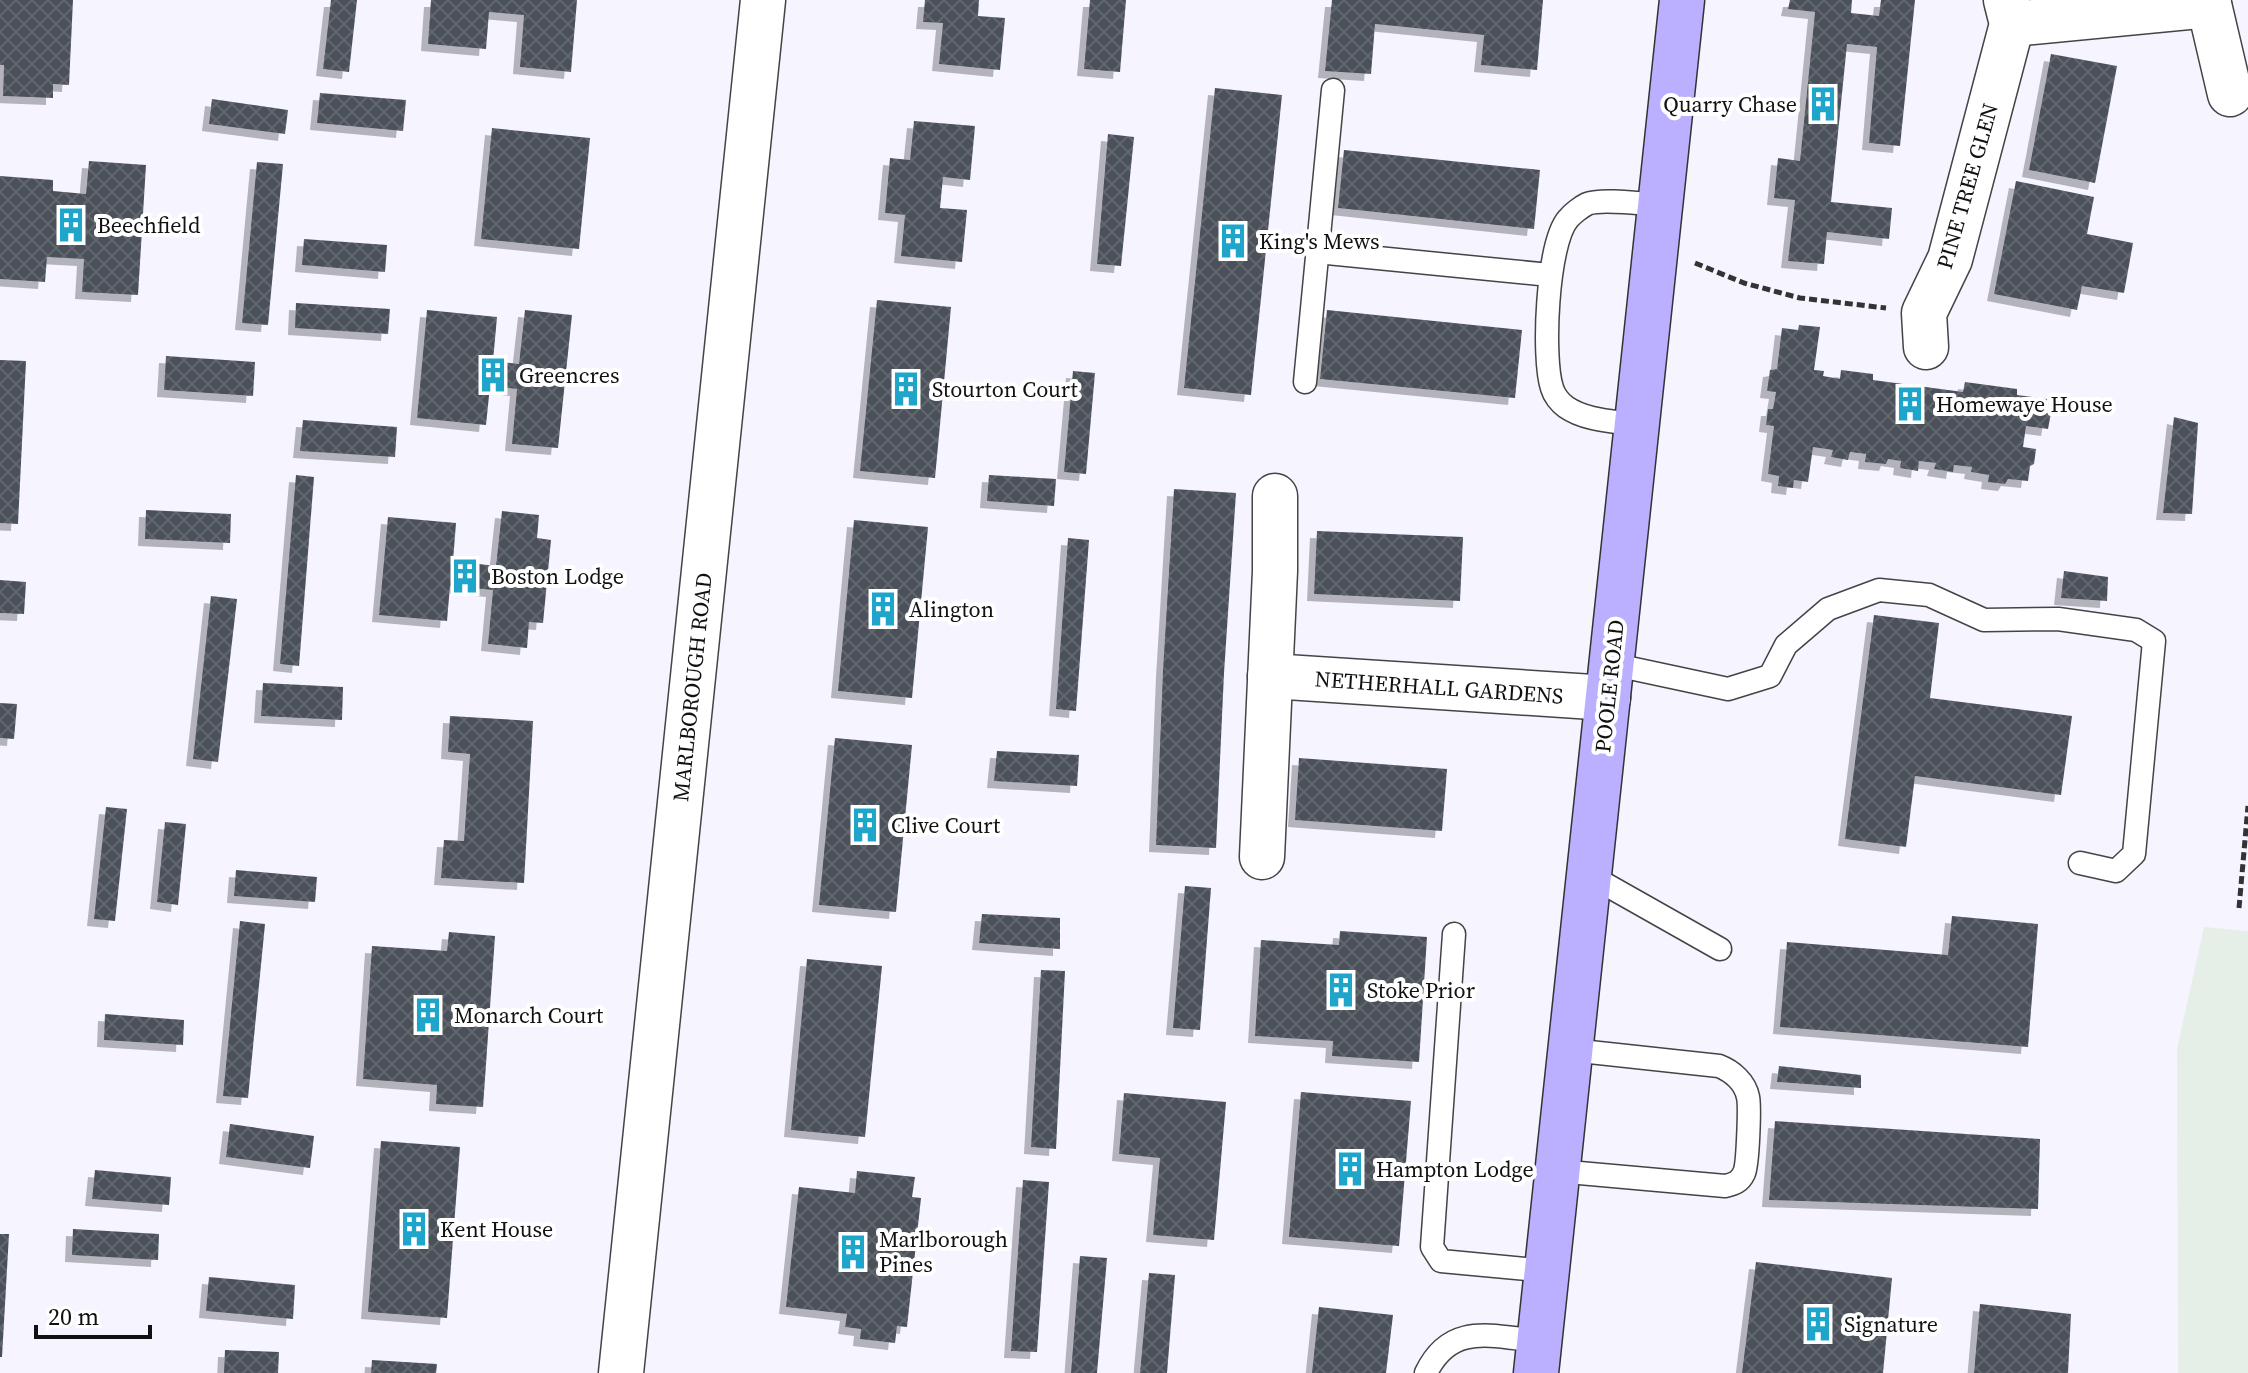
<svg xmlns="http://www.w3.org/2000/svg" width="2248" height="1373" viewBox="0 0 2248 1373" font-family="'Source Serif 4',serif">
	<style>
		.industrial { fill: #e5efe7 }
		.building { fill: url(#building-cross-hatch); filter: url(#shadow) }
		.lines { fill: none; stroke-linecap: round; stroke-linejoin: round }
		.lane-casing { stroke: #444; stroke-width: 25 }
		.street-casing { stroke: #444; stroke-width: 47 }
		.secondary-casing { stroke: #333; stroke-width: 47 }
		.path { stroke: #333; stroke-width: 5; stroke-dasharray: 8 4; stroke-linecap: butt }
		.lane { stroke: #fff; stroke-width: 22 }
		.street { stroke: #fff; stroke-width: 44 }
		.secondary { stroke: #bbafff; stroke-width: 44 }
		.labels { text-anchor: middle; stroke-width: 8; stroke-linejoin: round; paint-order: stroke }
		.poi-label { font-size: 22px; fill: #111; stroke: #fff; text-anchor: start }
		.street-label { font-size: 22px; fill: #111; stroke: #fff }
	</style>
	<defs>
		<pattern id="building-cross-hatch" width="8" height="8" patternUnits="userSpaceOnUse" patternTransform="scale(2)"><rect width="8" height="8" fill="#4c515a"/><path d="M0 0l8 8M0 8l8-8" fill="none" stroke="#62666d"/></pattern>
		<filter id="shadow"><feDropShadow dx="-7" dy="7" stdDeviation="0" flood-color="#0004"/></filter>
	</defs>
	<rect width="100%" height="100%" fill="#f5f4ff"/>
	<path class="industrial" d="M2204,927L2248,931V1373H2178L2177,1049Z"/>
	<g class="building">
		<path d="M0,0H73L69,85L53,84V98L3,96L4,65H0Z"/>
		<path d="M331,0H357L349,72L323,69Z"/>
		<path d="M431,0H577L571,72L520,67L524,15L489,12L486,49L428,44Z"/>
		<path d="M925,0H979L978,16L1005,18L1000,70L939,64L943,23L923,22Z"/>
		<path d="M1090,0H1126L1120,72L1084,69Z"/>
		<path d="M1332,0H1543L1537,70L1481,65L1484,35L1375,24L1371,74L1325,71Z"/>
		<path d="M1790,0H1852L1851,13L1879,16L1881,0H1915L1900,146L1869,143L1877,47L1847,44L1831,202L1892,208L1889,239L1827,232L1824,264L1788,261L1795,200L1774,198L1778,158L1800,161L1815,12L1788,9Z"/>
		<path d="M2051,54L2117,66L2095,183L2029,170Z"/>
		<path d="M1215,88L1282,95L1251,395L1184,388Z"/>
		<path d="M320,93L406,100L403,131L317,123Z"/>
		<path d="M212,99L288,110L285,134L209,124Z"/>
		<path d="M914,121L975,126L970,180L943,177L940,208L967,210L962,262L901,256L905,215L885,213L890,158L910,160Z"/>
		<path d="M492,128L590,138L579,249L481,239Z"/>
		<path d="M1108,134L1134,137L1121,266L1097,264Z"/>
		<path d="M1344,150L1540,170L1534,229L1338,208Z"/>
		<path d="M89,161L146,165L138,295L82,292L84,259L47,257L45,282L0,279V176L53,180V191L86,194Z"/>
		<path d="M257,162L283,164L268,325L242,323Z"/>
		<path d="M2016,181L2094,197L2087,234L2133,243L2124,293L2082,286L2077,310L1994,294Z"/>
		<path d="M304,239L387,245L385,272L302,265Z"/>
		<path d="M877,300L951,307L935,478L860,471Z"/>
		<path d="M296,303L390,309L388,334L295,328Z"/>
		<path d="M427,310L497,317L493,361L519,364L525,310L572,315L558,448L512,444L517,389L490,386L486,425L417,418Z"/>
		<path d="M1327,310L1522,330L1515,398L1320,379Z"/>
		<path d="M1799,325L1820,327L1814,370L1824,371L1823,376L1840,379L1841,370L1873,374V380L1963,392L1965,382L2017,389V395L2047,399L2045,413H2051L2048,429L2026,426L2023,447L2036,449L2034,464L2030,466L2028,481L2008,479L2005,484L1988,482L1989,475L1971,472L1972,467L1954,465L1953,472L1934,469L1936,463L1919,461L1918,471L1900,468L1901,461L1888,459L1886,464L1865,462L1866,454L1850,452L1848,460L1831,457L1833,450L1813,447L1808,482L1794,480L1793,488L1778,486L1779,476L1768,474L1774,426L1766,425L1768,409H1773L1776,392L1767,391L1770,370L1777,369L1782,328L1798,330Z"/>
		<path d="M166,356L255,362L253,396L164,390Z"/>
		<path d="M0,360L26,361L18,524L0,523Z"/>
		<path d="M1073,371L1095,373L1086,474L1064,472Z"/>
		<path d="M2174,417L2198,423L2192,514L2163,513Z"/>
		<path d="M303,420L397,427L395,457L300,451Z"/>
		<path d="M296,475L314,477L299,666L280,664Z"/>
		<path d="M989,475L1056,479L1054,506L987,501Z"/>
		<path d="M1174,489L1236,493L1224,673L1216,848L1156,845L1163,670Z"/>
		<path d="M146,510L231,514L230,543L145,539Z"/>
		<path d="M502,511L539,515L537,538L551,540L543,623L529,622L527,648L488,644L493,590L450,586L447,621L379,615L388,517L456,523L453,561L496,566Z"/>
		<path d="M854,520L928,527L912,698L838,691Z"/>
		<path d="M1317,531L1463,537L1460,601L1314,594Z"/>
		<path d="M1068,538L1089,540L1076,711L1056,709Z"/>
		<path d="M2064,571L2108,577L2107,601L2061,598Z"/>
		<path d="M0,580L26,582L24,614L0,613Z"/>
		<path d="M211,596L237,599L218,762L193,759Z"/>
		<path d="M1874,615L1939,623L1930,698L2072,716L2061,795L1915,776L1906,847L1845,839Z"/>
		<path d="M263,683L343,687L342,720L261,716Z"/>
		<path d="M0,703L17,704L14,739L0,738Z"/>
		<path d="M450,716L533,721L524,883L441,878L444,840L464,841L470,754L448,752Z"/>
		<path d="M835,738L912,745L896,912L819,905Z"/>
		<path d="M997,751L1079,755L1077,786L994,781Z"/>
		<path d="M1299,758L1447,769L1442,831L1295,820Z"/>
		<path d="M106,807L127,809L115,921L94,919Z"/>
		<path d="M165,822L186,824L178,905L157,902Z"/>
		<path d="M236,870L317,877L315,902L234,896Z"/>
		<path d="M1185,886L1211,888L1200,1030L1173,1028Z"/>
		<path d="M982,914L1060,918V949L979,943Z"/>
		<path d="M1952,916L2038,924L2028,1047L1780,1027L1787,942L1948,955Z"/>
		<path d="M240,921L265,924L248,1098L223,1096Z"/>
		<path d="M1340,931L1427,937L1419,1062L1332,1056L1333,1041L1255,1036L1261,940L1339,945Z"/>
		<path d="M449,932L495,936L483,1107L436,1104L437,1085L363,1079L372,946L447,951Z"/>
		<path d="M807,959L882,966L865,1137L791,1130Z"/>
		<path d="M1041,970L1065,971L1056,1149L1031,1147Z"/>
		<path d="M105,1014L184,1020L183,1045L104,1040Z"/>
		<path d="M1779,1066L1861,1075V1088L1777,1082Z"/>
		<path d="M1301,1092L1411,1101L1399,1246L1289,1237Z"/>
		<path d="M1124,1093L1226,1102L1214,1240L1153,1235L1160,1158L1119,1154Z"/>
		<path d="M1775,1121L2040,1139L2038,1209L1769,1200Z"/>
		<path d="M230,1124L314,1136L310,1168L226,1157Z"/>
		<path d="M381,1141L460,1147L447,1318L368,1312Z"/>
		<path d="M95,1170L171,1177L169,1205L92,1199Z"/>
		<path d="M857,1171L915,1177L912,1197L921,1198L907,1327L897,1326L895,1343L860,1339L861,1329L845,1327L847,1314L786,1307L799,1187L855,1193Z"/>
		<path d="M1023,1180L1049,1182L1037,1352L1011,1351Z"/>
		<path d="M73,1229L159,1234L158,1260L72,1255Z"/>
		<path d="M0,1234H9L2,1357H0Z"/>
		<path d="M1080,1256L1107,1258L1097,1373H1071Z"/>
		<path d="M1756,1262L1892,1278L1883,1373H1742Z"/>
		<path d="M1149,1273L1175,1275L1167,1373H1140Z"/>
		<path d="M209,1277L295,1285L293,1319L206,1311Z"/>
		<path d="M1980,1304L2071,1314L2068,1373H1974Z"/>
		<path d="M1319,1307L1393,1315L1386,1373H1312Z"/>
		<path d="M225,1350L279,1352L278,1373H224Z"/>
		<path d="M372,1360L437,1364L436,1373H371Z"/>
	</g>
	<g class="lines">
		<g class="lane-casing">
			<g id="lane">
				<path d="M1317,252L1550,275"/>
				<path d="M1305,382L1333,90"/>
				<path d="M1638,425C1615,421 1586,421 1566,407C1560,403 1554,395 1552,388C1542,358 1547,243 1568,219C1572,214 1581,207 1587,204C1601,198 1644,204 1661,205"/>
				<path d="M1611,664L1728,689L1770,676L1786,645L1828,609L1879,590L1929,595L1984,620L2058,619L2136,630L2154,641L2134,854L2116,871L2080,863"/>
				<path d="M1589,875L1720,949"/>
				<path d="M1454,934L1432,1247L1441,1261L1547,1271"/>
				<path d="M1557,1171L1725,1186C1734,1184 1740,1182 1744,1173C1748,1165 1750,1106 1748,1097C1745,1082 1732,1071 1719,1066L1571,1050"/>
				<path d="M1426,1373C1451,1321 1493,1337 1540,1341"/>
			</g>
		</g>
		<g class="street-casing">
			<g id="street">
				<path d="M2208,0L2230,94"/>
				<path d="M2012,24L2209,5"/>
				<path d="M1926,347L1924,313L1950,259L2012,24L2006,0"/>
				<path d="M1270,676L1608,698"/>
				<path d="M1262,857L1275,571V496"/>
				<path d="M621,1373L763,0"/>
			</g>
		</g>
		<g class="secondary-casing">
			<path id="secondary" d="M1536,1373L1682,0"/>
		</g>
		<g class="path">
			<path d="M1695,263L1744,283L1800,298L1886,308"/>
			<path d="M2239,908L2248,806"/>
		</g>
		<use href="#lane" class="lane"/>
		<use href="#street" class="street"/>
		<use href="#secondary" class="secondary"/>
	</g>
	<defs>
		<g id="building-bare" transform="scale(2.76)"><path d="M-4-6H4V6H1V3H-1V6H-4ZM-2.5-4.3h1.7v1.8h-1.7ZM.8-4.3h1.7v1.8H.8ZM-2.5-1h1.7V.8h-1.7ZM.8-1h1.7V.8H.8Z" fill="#1fa5ca" stroke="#fff" stroke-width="2.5" paint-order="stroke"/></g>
	</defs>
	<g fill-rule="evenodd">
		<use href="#building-bare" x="1823" y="104"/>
		<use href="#building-bare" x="71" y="225"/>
		<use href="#building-bare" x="1233" y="241"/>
		<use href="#building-bare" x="493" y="375"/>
		<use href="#building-bare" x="906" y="389"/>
		<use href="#building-bare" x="1910" y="404"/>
		<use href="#building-bare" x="465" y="576"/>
		<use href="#building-bare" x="883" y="609"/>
		<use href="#building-bare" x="865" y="825"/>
		<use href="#building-bare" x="1341" y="990"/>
		<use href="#building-bare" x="428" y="1015"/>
		<use href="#building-bare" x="1350" y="1169"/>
		<use href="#building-bare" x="414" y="1229"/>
		<use href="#building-bare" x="853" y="1252"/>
		<use href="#building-bare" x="1818" y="1324"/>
	</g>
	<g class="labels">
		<g class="poi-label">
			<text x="1797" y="112" text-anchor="end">Quarry Chase</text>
			<text x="97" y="233">Beechfield</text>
			<text x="1259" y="249">King's Mews</text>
			<text x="519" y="383">Greencres</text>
			<text x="932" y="397">Stourton Court</text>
			<text x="1936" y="412">Homewaye House</text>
			<text x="491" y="584">Boston Lodge</text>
			<text x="909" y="617">Alington</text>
			<text x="891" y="833">Clive Court</text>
			<text x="1367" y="998">Stoke Prior</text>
			<text x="454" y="1023">Monarch Court</text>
			<text x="1376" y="1177">Hampton Lodge</text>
			<text x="440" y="1237">Kent House</text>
			<text x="879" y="1247">Marlborough<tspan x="879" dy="25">Pines</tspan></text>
			<text x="1844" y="1332">Signature</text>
		</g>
		<g class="street-label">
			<text transform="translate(1967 186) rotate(-74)" y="8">PINE TREE GLEN</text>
			<text transform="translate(1609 686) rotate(-84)" y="8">POOLE ROAD</text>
			<text transform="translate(692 687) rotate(-84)" y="8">MARLBOROUGH ROAD</text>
			<text transform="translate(1439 687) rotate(4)" y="8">NETHERHALL GARDENS</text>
		</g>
	</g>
	<path d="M36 1325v12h114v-12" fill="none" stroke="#111111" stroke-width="4"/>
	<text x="48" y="1325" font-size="24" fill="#111111" stroke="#ffffff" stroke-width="6" paint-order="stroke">20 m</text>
</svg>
